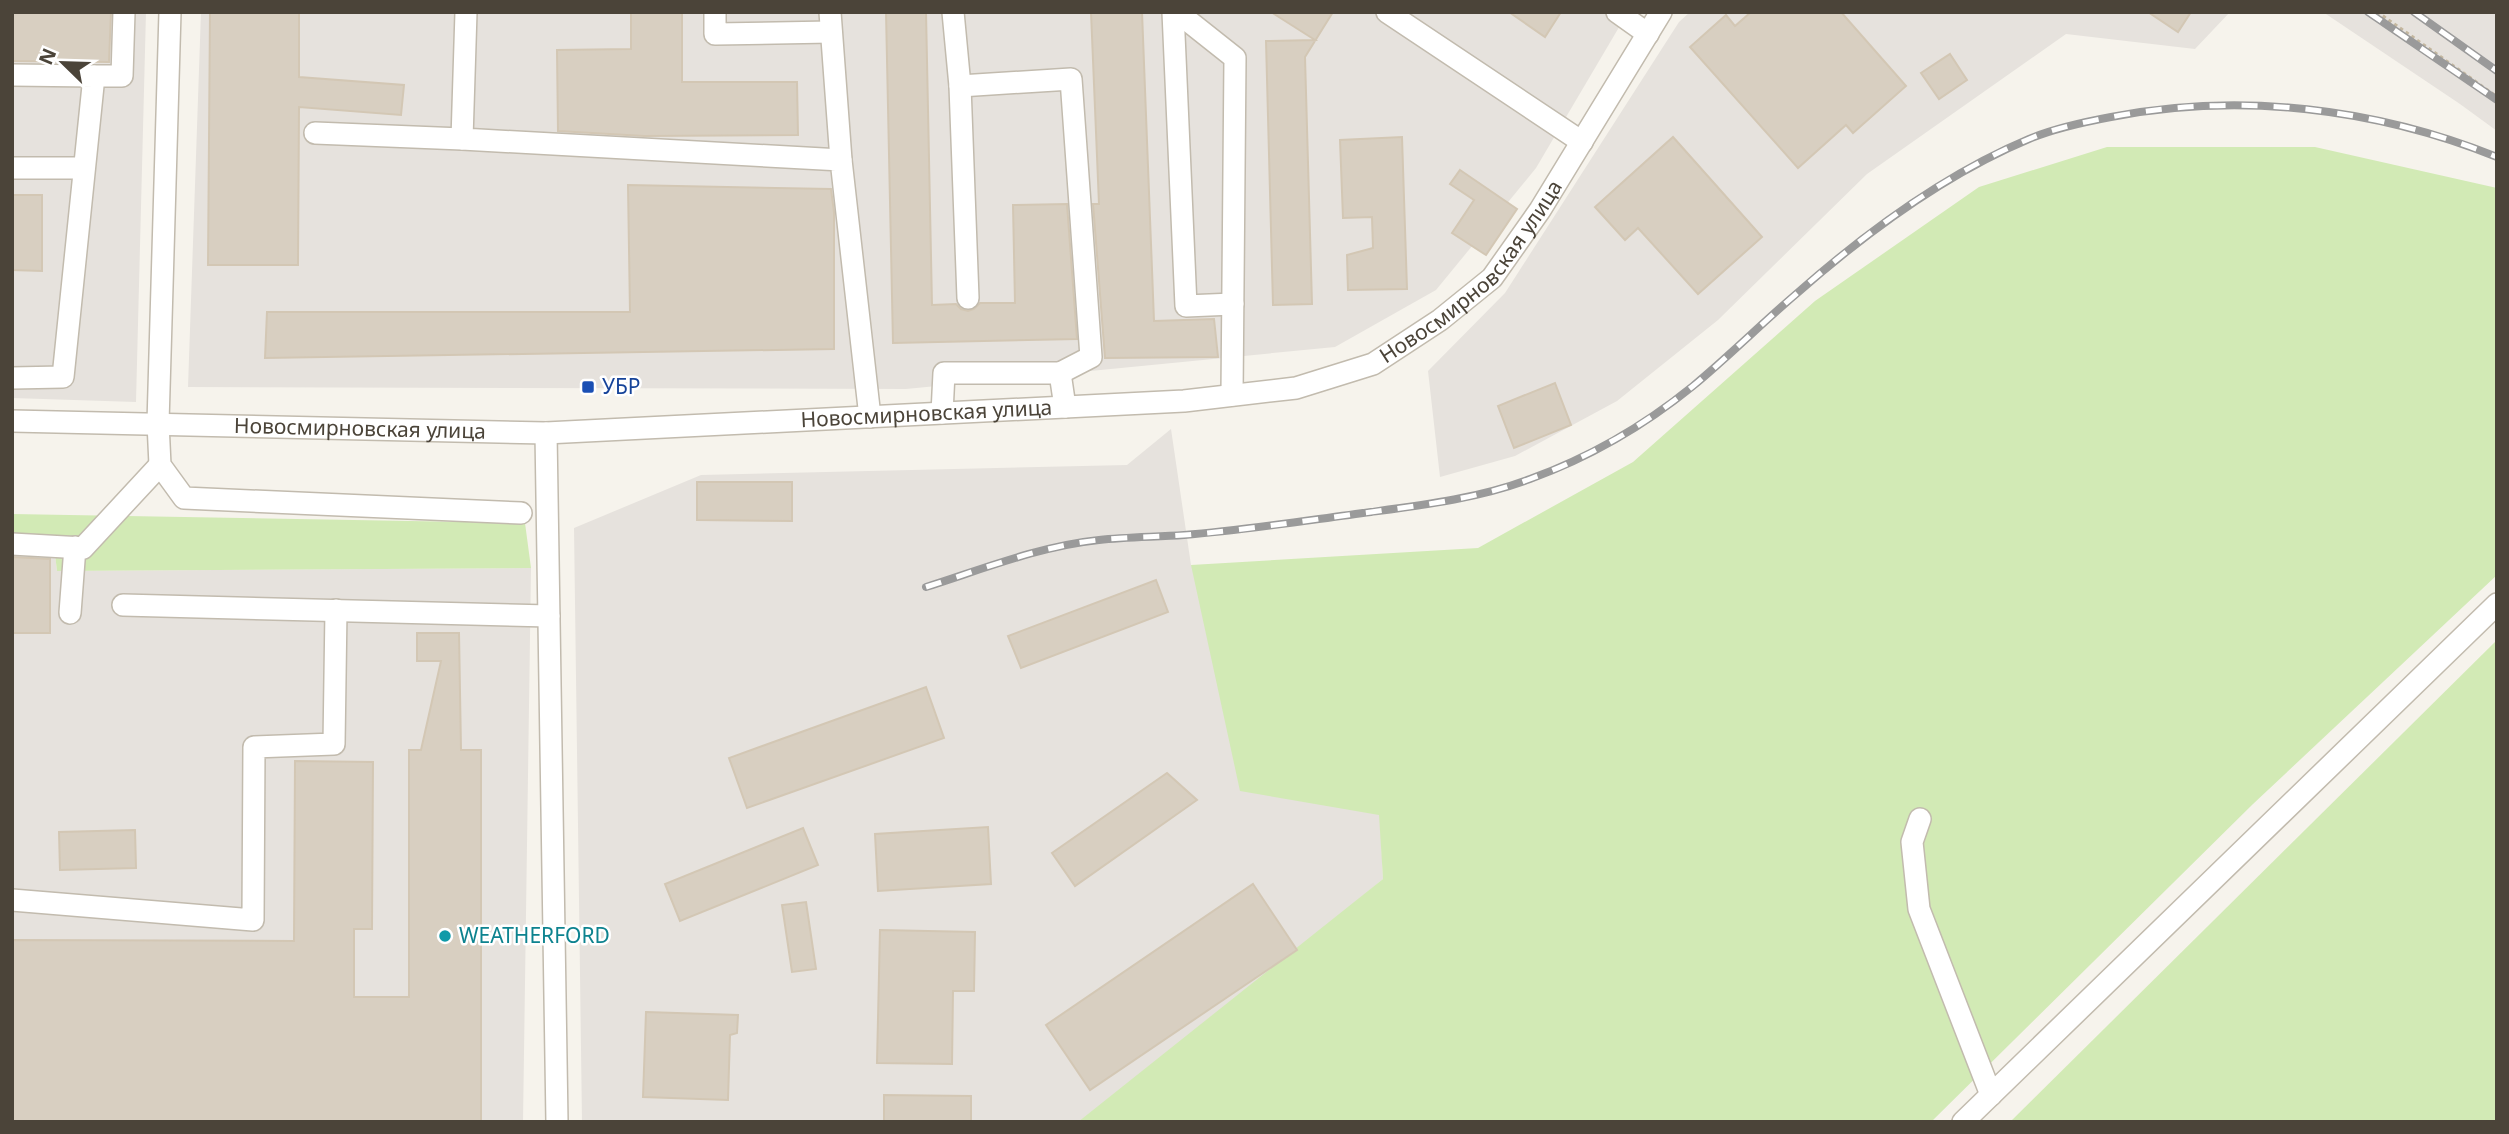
<svg xmlns="http://www.w3.org/2000/svg" width="2509" height="1134" viewBox="0 0 2509 1134" font-family="'Noto Sans',sans-serif">
	<style>
		.industrial { fill: #e6e2dd }
		.green { fill: #d2eab5 }
		.building { fill: #d8cfc1; stroke: #d3c7b4; stroke-width: 2 }
		.lines { fill: none; stroke-linecap: round; stroke-linejoin: round }
		.minor-casing { stroke: #c2bbae; stroke-width: 24 }
		.path { stroke: #c4b79f; stroke-width: 3.5; stroke-dasharray: 3.5 3.5; stroke-linecap: butt }
		.minor { stroke: #fff; stroke-width: 21 }
		.rail-casing { stroke: #9a9a9a; stroke-width: 8 }
		.rail { stroke: #fff; stroke-width: 5; stroke-dasharray: 16; stroke-linecap: butt }
		.transit-dot { fill: #1a4fb4; stroke: #fff; stroke-width: 2.5 }
		.culture-dot { fill: #0f9aa8; stroke: #fff; stroke-width: 2.5 }
		.labels { text-anchor: middle; stroke-width: 5; stroke-linejoin: round; paint-order: stroke }
		.street-label { font-size: 21px; fill: #4b4439; stroke: #fff }
		.transit-label { font-size: 21px; fill: #164399; stroke: #fff; text-anchor: start }
		.culture-label { font-size: 21px; fill: #0d838f; stroke: #fff; text-anchor: start }
	</style>
	<rect width="100%" height="100%" fill="#f6f3ec"/>
	<g class="industrial">
		<path d="M12,12H146L136,402L12,398Z"/>
		<path d="M201,12H1628L1536,168L1436,290L1335,347L906,389L188,387Z"/>
		<path d="M1690,12H2230L2195,49L2066,34L1867,174L1718,320L1617,401L1515,456L1440,477L1428,371L1505,293L1679,22Z"/>
		<path d="M2323,12H2497V131L2460,104Z"/>
		<path d="M1171,429L1191,565L1380,815L1383,879L1297,950L1079,1122H582L574,528L701,475L1127,465Z"/>
		<path d="M12,546H54L57,571L531,568L523,1122H12Z"/>
	</g>
	<g class="green">
		<path d="M2107,147H2315L2497,188V575L2253,804L1931,1122H1078L1383,879L1379,815L1240,791L1191,565L1478,548L1633,462L1815,301L1979,187Z"/>
		<path d="M12,514L525,523L531,568L57,571L54,546H12Z"/>
		<path d="M2497,640V1122H2010Z"/>
	</g>
	<g class="building">
		<path d="M12,12H111L109,62L12,61Z"/>
		<path d="M210,12H299V77L404,85L401,115L299,107L298,265H208Z"/>
		<path d="M631,12H682V82H797L798,135L644,136L558,131L557,50L631,49Z"/>
		<path d="M886,12H926L932,305L956,304L961,309L968,311L974,309L980,303H1015L1013,205L1067,204L1077,339L893,343Z"/>
		<path d="M1091,12H1142L1154,321L1214,319L1218,357L1105,358L1093,204H1099Z"/>
		<path d="M1271,12H1333L1305,57L1312,304L1273,305L1266,41L1315,40Z"/>
		<path d="M1509,12H1561L1545,37Z"/>
		<path d="M1751,12H1841L1906,86L1853,133L1846,125L1798,168L1690,47L1726,15L1735,26Z"/>
		<path d="M2148,12H2191L2178,32Z"/>
		<path d="M1950,54L1967,80L1939,99L1921,73Z"/>
		<path d="M1402,137L1407,289L1348,290L1347,255L1373,248L1372,217L1343,218L1340,140Z"/>
		<path d="M1673,137L1762,237L1698,294L1638,228L1625,240L1595,207Z"/>
		<path d="M1460,170L1517,209L1486,255L1452,233L1474,200L1450,184Z"/>
		<path d="M628,185L831,189L834,212V349L265,358L267,312H630Z"/>
		<path d="M12,195H42V271L12,270Z"/>
		<path d="M1555,383L1571,425L1514,448L1498,406Z"/>
		<path d="M697,482H792V521L697,520Z"/>
		<path d="M12,557L50,559V633H12Z"/>
		<path d="M1156,580L1168,612L1021,668L1008,636Z"/>
		<path d="M417,633H459L461,750H481V1122H12V940L294,941L295,761L373,762L372,929H354V997H409V750H421L441,661H417Z"/>
		<path d="M926,687L944,738L747,808L729,758Z"/>
		<path d="M1167,773L1197,800L1075,886L1052,853Z"/>
		<path d="M988,827L991,884L878,891L875,834Z"/>
		<path d="M803,828L818,865L680,921L665,884Z"/>
		<path d="M135,830L136,868L60,870L59,832Z"/>
		<path d="M1253,884L1297,950L1090,1090L1046,1025Z"/>
		<path d="M806,902L816,969L792,972L782,905Z"/>
		<path d="M880,930L975,932L974,991H953L952,1064L877,1063Z"/>
		<path d="M646,1012L738,1015L737,1033L730,1035L728,1100L643,1097Z"/>
		<path d="M884,1095L971,1096V1122H884Z"/>
	</g>
	<g class="lines">
		<g class="minor-casing">
			<g id="minor">
				<path d="M170,12L158,423L160,465L184,498L521,513"/>
				<path d="M466,12L462,139L841,160L870,417"/>
				<path d="M715,12V34L831,32"/>
				<path d="M830,12L841,160"/>
				<path d="M953,12L960,86L968,298"/>
				<path d="M1173,12L1186,306L1233,304"/>
				<path d="M1177,12L1235,58L1232,395"/>
				<path d="M1387,12L1582,142"/>
				<path d="M1617,12L1648,34"/>
				<path d="M12,75L94,76L63,377L12,378"/>
				<path d="M94,76H122L124,12"/>
				<path d="M960,86L1071,79L1091,357L1060,373"/>
				<path d="M315,133L462,139"/>
				<path d="M12,168H84"/>
				<path d="M942,413L944,373H1060L1065,407"/>
				<path id="s1" d="M12,421L546,433L1184,401L1296,388L1373,364L1440,320L1492,278L1540,210L1661,12"/>
				<path d="M546,433L557,1122"/>
				<path d="M12,544L83,548L160,465"/>
				<path d="M123,605L549,616"/>
				<path d="M70,613L75,547"/>
				<path d="M1920,819L1912,842L1919,909L1991,1095"/>
				<path d="M12,900L253,920L254,747L334,744L336,610"/>
				<path d="M1963,1122L2497,604"/>
			</g>
		</g>
		<path class="path" d="M2377,12L2497,97"/>
		<use href="#minor" class="minor"/>
		<g class="rail-casing">
			<g id="rail">
				<path d="M2368,12L2497,100"/>
				<path d="M2414,12L2497,71"/>
				<path d="M926,587C983,569 1040,546 1099,540C1127,537 1156,537 1184,535C1247,530 1309,520 1371,512C1424,505 1480,498 1530,479C1588,458 1645,425 1693,386C1728,357 1760,325 1795,295C1864,234 1943,175 2029,139C2055,128 2084,122 2111,117C2241,92 2375,108 2497,157"/>
			</g>
		</g>
		<use href="#rail" class="rail"/>
	</g>
	<rect class="transit-dot" x="581" y="380" width="14" height="14" rx="3.5"/>
	<circle class="culture-dot" cx="445" cy="936" r="7"/>
	<g class="labels">
		<g class="street-label">
			<text dy="7" stroke="none"><textPath href="#s1" startOffset="1503">Новосмирновская улица</textPath></text>
			<text dy="7" stroke="none"><textPath href="#s1" startOffset="915">Новосмирновская улица</textPath></text>
			<text dy="7" stroke="none"><textPath href="#s1" startOffset="348">Новосмирновская улица</textPath></text>
		</g>
		<g class="transit-label">
			<text x="602" y="394">УБР</text>
		</g>
		<g class="culture-label">
			<text x="459" y="943">WEATHERFORD</text>
		</g>
	</g>
	<rect width="2509" height="1134" fill="none" stroke="#4b4439" stroke-width="28"/>
	<g transform="translate(63 63) rotate(293)" stroke="#ffffff" stroke-width="5" paint-order="stroke">
	<path d="M0-5L12 26L0 18L-12 26Z" fill="#4b4439"/>
	<text y="-10" font-size="19" font-weight="bold" text-anchor="middle" fill="#4b4439">N</text>
	</g>
</svg>
